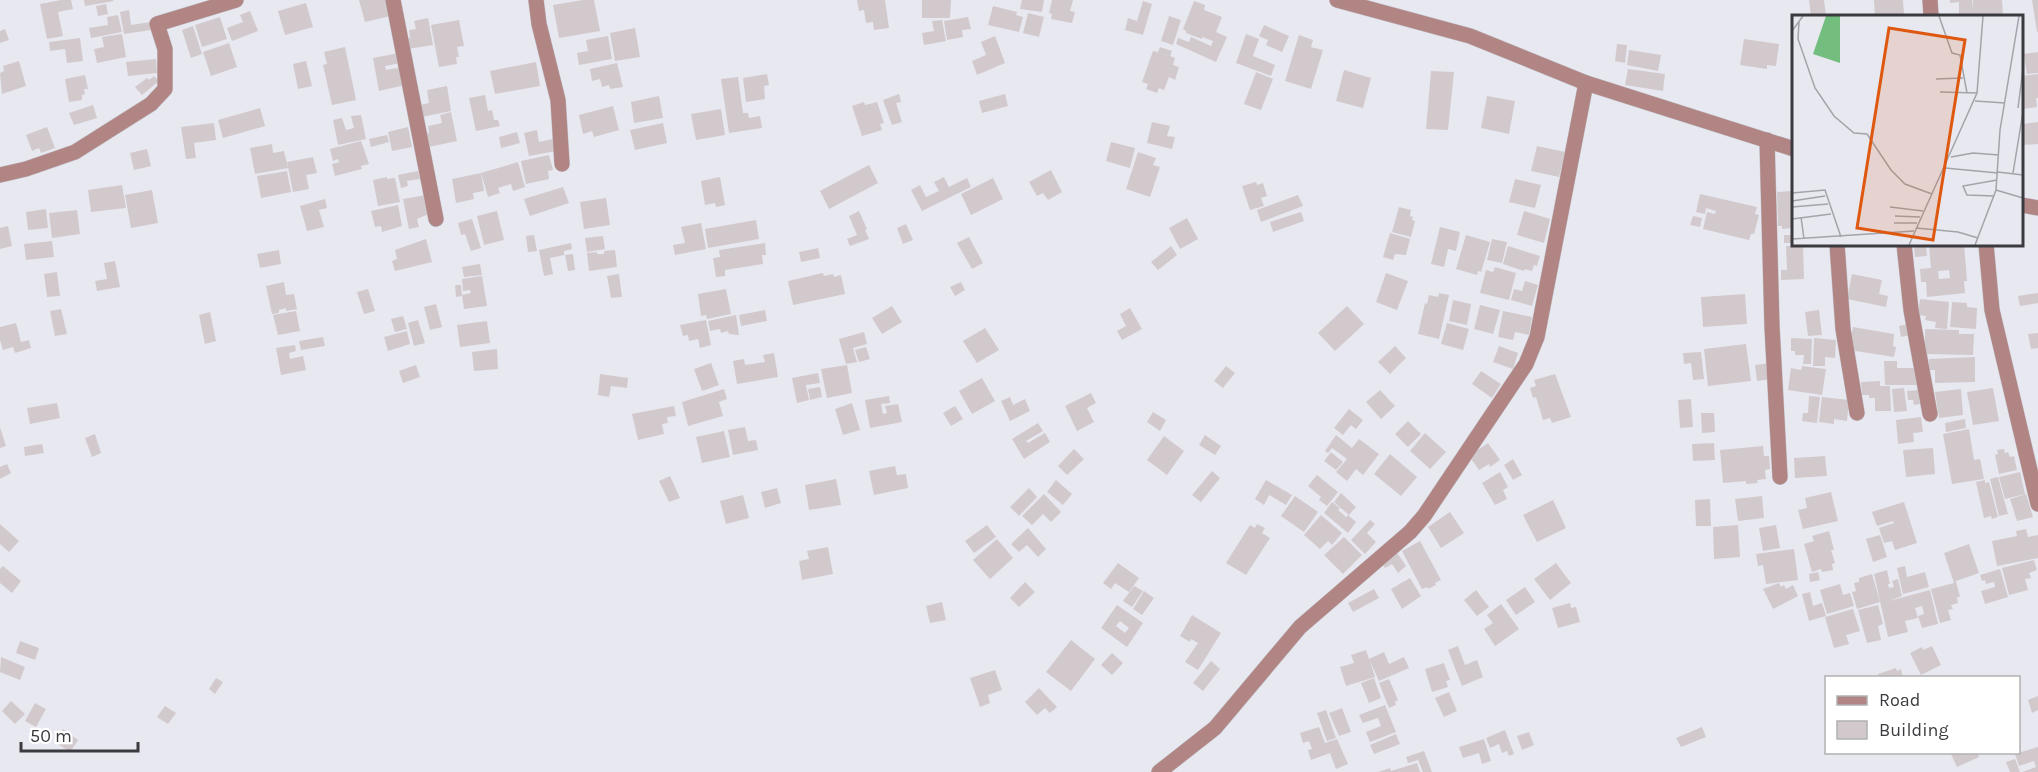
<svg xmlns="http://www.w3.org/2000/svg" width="2038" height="772" viewBox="0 0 2038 772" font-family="Karla,sans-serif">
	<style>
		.building { fill: #d2c9cd; fill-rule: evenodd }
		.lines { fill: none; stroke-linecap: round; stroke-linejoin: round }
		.minor-casing { stroke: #c5c5cd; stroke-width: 16 }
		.minor { stroke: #b08583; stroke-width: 15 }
		.inset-road { fill: none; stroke: #a3a3aa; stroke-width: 1.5 }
		.view { fill: #df580f; fill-opacity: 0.15; stroke: #df580f; stroke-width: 3 }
		.inset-edge { fill: none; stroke: #3b3b3f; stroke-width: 3 }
	</style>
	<rect width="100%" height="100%" fill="#e8e8f1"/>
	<g class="building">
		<path d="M61,0H71L73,9L58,12L63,36L47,39L40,4Z"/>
		<path d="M84,0H113L114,1L85,6Z"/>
		<path d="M359,0H386L390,16L365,22Z"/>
		<path d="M583,0H594L600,31L559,38L553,5Z"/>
		<path d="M857,0H885L889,28L874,30L873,22L866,23L864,10L859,11Z"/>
		<path d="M922,0H951L950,18H922Z"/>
		<path d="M1022,0H1044L1042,12L1020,9Z"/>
		<path d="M1052,0H1073L1070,11L1075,12L1072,23L1051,19L1052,14L1049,13Z"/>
		<path d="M1809,0H1824L1826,16H1811Z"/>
		<path d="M1874,0H1903L1904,15L1875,16Z"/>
		<path d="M1950,0H1972L1973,9V0H2002L2003,16H1959V2L1950,3Z"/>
		<path d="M2032,0H2038V32H2037Z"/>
		<path d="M1143,1L1152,4L1143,35L1125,30L1128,18L1137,21Z"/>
		<path d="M1194,1L1205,5L1204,10L1222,17L1216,32L1227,37L1216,62L1176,44L1178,38L1189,42L1191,37L1211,46L1213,41L1202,37V39L1186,33V31L1183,29Z"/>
		<path d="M306,3L313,27L285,35L278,11Z"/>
		<path d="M106,4L108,14L98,16L96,6Z"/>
		<path d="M993,6L1017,12L1016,15L1023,17L1019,32L988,25Z"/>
		<path d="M129,10L131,25L150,22L151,30L124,34L120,12Z"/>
		<path d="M250,11L258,31L232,41L227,28L243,22L240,15Z"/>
		<path d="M1028,13L1044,17L1039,37L1023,33Z"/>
		<path d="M118,15L122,32L91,38L89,28L108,25L107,17Z"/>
		<path d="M1169,16L1181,20L1173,45L1161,41Z"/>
		<path d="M220,17L227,39L202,47L195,25Z"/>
		<path d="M968,17L971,29L962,30L963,37L947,40L944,21Z"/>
		<path d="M428,18L433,45L408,49L406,39L410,38L409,30L416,29L414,21Z"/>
		<path d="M459,20L464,46L457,47L459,57H456L457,64L439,67L431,25Z"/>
		<path d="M942,20L946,41L924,45L922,33L934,31L932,21Z"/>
		<path d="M1264,25L1289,36L1282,52L1266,45L1268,40L1259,36Z"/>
		<path d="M193,26L202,54L191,58L182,30Z"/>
		<path d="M635,28L640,57L615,61L610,33Z"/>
		<path d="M5,29L9,40L0,43V31Z"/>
		<path d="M122,34L126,57L97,63L94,49L104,47L102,37Z"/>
		<path d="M1246,34L1259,39L1253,56L1275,65L1271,76L1236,63Z"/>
		<path d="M1299,35L1313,40L1311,47L1323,50L1311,89L1285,81Z"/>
		<path d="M608,36L612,59L579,65L577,53L588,51L586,40Z"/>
		<path d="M995,36L1005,63L977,75L972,61L986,55L981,42Z"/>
		<path d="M80,38L83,61L67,63L65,49L50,51L49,42Z"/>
		<path d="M1744,39L1779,44L1776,66L1767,65V69L1740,65Z"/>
		<path d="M229,43L237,67L211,76L203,52Z"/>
		<path d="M1617,44L1627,45L1625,63L1615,61Z"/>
		<path d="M345,47L356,100L332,105L323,65L327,64L324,52Z"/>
		<path d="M1160,47L1172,51L1170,56L1175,58L1173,65L1179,67L1175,80L1169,77L1164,90L1159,88L1157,93L1146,89L1148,84L1142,82L1153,51L1158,52Z"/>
		<path d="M1629,50L1661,55L1658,71L1627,65Z"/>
		<path d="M2038,52V73L2027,74L2024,54Z"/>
		<path d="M399,53L401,63L385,66L386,70L402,67L405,85L379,91L373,58Z"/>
		<path d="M156,59L157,73L128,76L126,62Z"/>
		<path d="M19,61L26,86L2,94L0,73L4,71L3,66Z"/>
		<path d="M306,61L312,86L298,89L293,64Z"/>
		<path d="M536,62L540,86L495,94L490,71Z"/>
		<path d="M617,63L623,87L610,89L609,85L602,87L600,79L592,81L590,69Z"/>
		<path d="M1628,69L1665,74L1663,91L1625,85Z"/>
		<path d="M1344,70L1371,78L1363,108L1336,101Z"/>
		<path d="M1431,71L1454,72L1448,130L1426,129Z"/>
		<path d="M1256,72L1273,79L1261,110L1244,104Z"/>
		<path d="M767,74L769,85L764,86L765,99L746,102L743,78Z"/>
		<path d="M2038,74V98H2036L2037,107L2022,109V76Z"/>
		<path d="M85,75L88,89H84L85,94L82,95V100L69,102L65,79Z"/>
		<path d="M154,76L159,81L142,95L135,87L147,78L149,80Z"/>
		<path d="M738,77L743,113H748L749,118L760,116L762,128L729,133L721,79Z"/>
		<path d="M447,86L451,111L422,117L420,105L429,103L427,90Z"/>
		<path d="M899,94L901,102L896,103L902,122L892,125L883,100Z"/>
		<path d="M1005,94L1008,106L982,113L979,101Z"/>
		<path d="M485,95L488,111L492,110L494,120H498L500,126L476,131L469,98Z"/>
		<path d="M659,96L663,118L634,123L631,102Z"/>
		<path d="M1487,96L1515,101L1509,134L1481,128Z"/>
		<path d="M864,102L865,105L877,102L884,123L880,124L882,130L862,136L852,106Z"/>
		<path d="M93,105L97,118L74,125L69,113Z"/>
		<path d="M613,106L619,130L594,137L592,131L583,134L579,115Z"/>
		<path d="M260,108L265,126L223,138L218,120Z"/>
		<path d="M721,109L725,135L696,140L691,114Z"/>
		<path d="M451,112L457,141L429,147L426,134L429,133L428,126L442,123L440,115Z"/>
		<path d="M361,115L366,139L338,145L333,120L342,118L346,130L354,128L351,116Z"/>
		<path d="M1152,122L1170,126L1167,136L1175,137L1172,149L1147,143Z"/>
		<path d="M2038,122V144L2022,145V124Z"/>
		<path d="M214,123L216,140L194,143L196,158L186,159L181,127Z"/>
		<path d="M663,123L667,143L635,150L630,130Z"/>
		<path d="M47,127L55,148L41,153L39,148L32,151L26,135Z"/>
		<path d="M408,127L412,147L392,151L388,132Z"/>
		<path d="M537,130L539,142L553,139L556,151L529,156L524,133Z"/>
		<path d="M517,132L520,143L501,148L499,137Z"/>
		<path d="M387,135L389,142L371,147L369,139Z"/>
		<path d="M361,141L369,164L361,166L362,169L335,176L332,164L339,162L338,159L333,161L330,149Z"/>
		<path d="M1111,142L1135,148L1130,168L1106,161Z"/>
		<path d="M272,144L273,153L284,151L288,168L255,174L250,148Z"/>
		<path d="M1537,146L1565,152L1559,177L1531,171Z"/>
		<path d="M147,149L151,166L134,170L130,153Z"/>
		<path d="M1138,152L1156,158L1153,165L1160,167L1150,197L1126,189Z"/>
		<path d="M549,155L553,170L548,171L549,179L526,184L521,161Z"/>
		<path d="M313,157L317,173L306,175L309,189L293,192L287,162Z"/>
		<path d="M518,162L525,187L513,191L511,184L498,188L500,193L488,197L481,173Z"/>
		<path d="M869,165L878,183L829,209L820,191Z"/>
		<path d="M1051,170L1062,192L1048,200L1043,193L1037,196L1029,182Z"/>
		<path d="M287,171L291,192L261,198L257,176Z"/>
		<path d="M418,171L420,179L407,181L408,186L401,188L398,175Z"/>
		<path d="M481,173L484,191L473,193L474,199L456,203L452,179Z"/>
		<path d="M387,177V179L395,178L400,202L378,206L373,180Z"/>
		<path d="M720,177L725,205L716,207L715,203L705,205L701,181Z"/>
		<path d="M944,177L949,187L967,178L971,187L922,211L911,190L920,185L926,197L939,191L934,182Z"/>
		<path d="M993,178L1003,199L971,215L961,194Z"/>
		<path d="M1515,179L1541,185L1535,208L1509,202Z"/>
		<path d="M1791,180H1794V226L1793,228L1782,229V226H1778L1777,192L1791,191Z"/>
		<path d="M1256,182L1257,185L1263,183L1267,196L1261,198L1264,206L1250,210L1242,186Z"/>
		<path d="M122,185L126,208L91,212L88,190Z"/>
		<path d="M563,187L569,203L530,216L524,199Z"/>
		<path d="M152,190L158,223L131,228L125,195Z"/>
		<path d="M1700,194L1757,207L1755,214L1759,215L1754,234H1751L1749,240L1703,229L1707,212L1715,214L1716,211L1706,208L1705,214L1696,212Z"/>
		<path d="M426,195L429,214L417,219L419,227L409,229L403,199Z"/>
		<path d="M1298,195L1303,206L1261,222L1257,210Z"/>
		<path d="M606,198L610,225L584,229L580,202Z"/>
		<path d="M325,199L327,208L319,210L324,227L307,231L300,206Z"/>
		<path d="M398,205L402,226L382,232L381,226L375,227L371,211Z"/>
		<path d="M1399,207L1411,210L1410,216L1413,217L1412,220L1415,221L1411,237L1392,232Z"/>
		<path d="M46,209L48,228L28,230L26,212Z"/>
		<path d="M77,210L80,234L52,238L49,213Z"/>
		<path d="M497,211L504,240L484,245L477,216Z"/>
		<path d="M859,211L867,229L865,230L869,239L850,246L847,239L857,235L849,216Z"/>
		<path d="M1524,211L1550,219L1544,243L1517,235Z"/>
		<path d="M1301,212L1304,221L1273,232L1270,222Z"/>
		<path d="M1693,216L1702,218L1700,227L1690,225Z"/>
		<path d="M1187,218L1198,239L1180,249L1169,228Z"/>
		<path d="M472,219L481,248L471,251L465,234L461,235L458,223Z"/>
		<path d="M756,220L759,239L708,248L705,229Z"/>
		<path d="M701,223L706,249L675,255L673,245L685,243L681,227Z"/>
		<path d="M906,224L913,240L903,244L897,228Z"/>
		<path d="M8,226L12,246L0,249V228Z"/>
		<path d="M1440,227L1460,232L1456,251L1448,249L1444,267L1431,264Z"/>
		<path d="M1390,233L1410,239L1406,255L1395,254L1393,260L1383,257Z"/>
		<path d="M534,235L537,251L528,252L526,236Z"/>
		<path d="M1466,235L1490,242L1481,272L1478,271L1477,275L1456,269Z"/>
		<rect x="1784" y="235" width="10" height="8"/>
		<path d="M603,236L605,249L587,252L585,238Z"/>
		<path d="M969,237L983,263L972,269L957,243Z"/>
		<path d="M426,239L432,262L395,271L392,261L397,259L395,250Z"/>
		<path d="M1492,239L1507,242L1502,263L1487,260Z"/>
		<path d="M52,241L54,257L26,260L24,244Z"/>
		<path d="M571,243L572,249L564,251V255L550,258L553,274L544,276L539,250Z"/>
		<path d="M765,243L766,255H762L763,264L725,270V276L716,277L713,258L720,257L719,250Z"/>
		<path d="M1964,244L1967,281H1964L1965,293L1927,297L1926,282H1921L1920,269L1931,268L1929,245ZM1949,270L1950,278L1939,279L1938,271Z"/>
		<path d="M1803,245L1804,279L1781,280V270H1787L1786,246Z"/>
		<path d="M1171,246L1177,255L1158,270L1151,262Z"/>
		<path d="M1508,246L1540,256L1537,266L1534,265L1532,271L1525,269L1524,271L1503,264Z"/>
		<path d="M1926,246L1927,256L1915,257L1914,247Z"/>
		<path d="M818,248L820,258L801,262L799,252Z"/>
		<path d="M279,250L281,264L260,268L257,254Z"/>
		<path d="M615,250L617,267L589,271L587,253L597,252V254H604V251Z"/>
		<path d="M573,254L575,270L568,271L565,255Z"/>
		<path d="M115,261L120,287L97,291L95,281L107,279L104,263Z"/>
		<path d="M480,264L482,275L464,277L462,267Z"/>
		<path d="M1495,267L1516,273L1509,300L1480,293L1486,270L1493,272Z"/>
		<path d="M57,272L60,296L47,297L44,274Z"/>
		<path d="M823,273L824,276L833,274L834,277L841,275L845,294L793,305L788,281Z"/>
		<path d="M1386,273L1408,281L1397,310L1376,302Z"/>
		<path d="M619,274L622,297L611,298L607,276Z"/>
		<path d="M1852,274L1882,280L1879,294L1888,296L1886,307L1847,299Z"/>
		<path d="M482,276L487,306L464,309L462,295L471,293L470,290L463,291L462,279Z"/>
		<path d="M1525,281L1538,285L1532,306L1511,300L1514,289L1522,291Z"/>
		<path d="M284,282L286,295L294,294L297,309L286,311V308L279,310V313L272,314L266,286Z"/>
		<path d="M961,282L965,290L955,296L950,287Z"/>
		<path d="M455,285H461L462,296L456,297Z"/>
		<path d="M368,289L375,311L364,314L357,292Z"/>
		<path d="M726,289L731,314L707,319L706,315L701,316L698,294Z"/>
		<path d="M1439,293L1449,295L1439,339L1418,334L1425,303L1427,304L1429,295L1438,297Z"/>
		<path d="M2038,293V303L2020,306L2018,296Z"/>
		<path d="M1745,294L1747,324L1703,327L1701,297Z"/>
		<path d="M1920,299L1949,302L1947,329L1935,328L1936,322L1925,320L1926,316L1918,315Z"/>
		<path d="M1453,300L1471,304L1467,325L1449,321Z"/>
		<path d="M1952,302L1967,303V307L1977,308L1976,329L1950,327Z"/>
		<path d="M436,304L442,327L430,330L424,307Z"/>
		<path d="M1480,305L1500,310L1493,334L1474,329Z"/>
		<path d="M892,306L902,322L882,334L872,318Z"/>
		<path d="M1347,306L1364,324L1335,351L1318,333Z"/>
		<path d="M1130,308L1142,329L1122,340L1117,331L1126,326L1120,314Z"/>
		<path d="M61,309L67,334L55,336L50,311Z"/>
		<path d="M765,310L767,321L741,326L739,315Z"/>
		<path d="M1819,310L1822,335L1808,336L1805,312Z"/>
		<path d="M296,311L300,331L278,335L273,315Z"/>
		<path d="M1503,311L1532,317L1529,335L1515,332L1513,340L1498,337Z"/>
		<path d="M210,312L216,341L205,344L199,315Z"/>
		<path d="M736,315L739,335L729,334L728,331L721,333L720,329L710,331L708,321Z"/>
		<path d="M403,316L407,329L395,332L391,319Z"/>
		<path d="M418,320L425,343L414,346L408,323Z"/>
		<path d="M706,320L711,345L700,348L698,339L689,341L688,335L683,336L680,325Z"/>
		<path d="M487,321L490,343L460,347L457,325Z"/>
		<path d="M16,323L21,342L29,340L31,348L15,353L13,347L3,350L0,340V327Z"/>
		<path d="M1447,323L1469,329L1463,350L1441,344Z"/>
		<path d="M1908,324L1910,335L1901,337L1899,326Z"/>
		<path d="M1853,327L1894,334L1893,346L1896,347L1894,357L1849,350Z"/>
		<path d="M985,328L999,350L977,363L963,341Z"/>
		<path d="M1925,329L1959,330V334H1974L1973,355L1925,354Z"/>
		<path d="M407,331L410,344L388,351L384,337Z"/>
		<path d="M864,332L867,344L853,348L857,362L846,364L839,339Z"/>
		<path d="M2038,333V348L2031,349L2028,334Z"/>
		<path d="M323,337L325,346L301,350L299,341Z"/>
		<path d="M1791,338L1812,339L1811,364H1803L1804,355H1795V351H1791Z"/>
		<path d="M1814,338L1836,340L1835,358L1825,357V366H1813Z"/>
		<path d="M1746,344L1751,381L1708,386L1704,349Z"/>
		<path d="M295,345L296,351L289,353L290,359L303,356L306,370L281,375L276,348Z"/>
		<path d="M1395,346L1406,358L1390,374L1378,362Z"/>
		<path d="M1499,346L1518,353L1513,369L1493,362Z"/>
		<path d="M866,347L870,359L859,362L855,350Z"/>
		<path d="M497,349L498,369L474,371L472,352Z"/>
		<path d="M1701,352L1704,379L1693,380L1691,363L1684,364L1683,353Z"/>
		<path d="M774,353L778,377L737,384L733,361L744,359L745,365L765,362L763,355Z"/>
		<path d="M1975,357V382L1935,383V370H1929V359Z"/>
		<path d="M1884,361H1897V368H1919V385H1885Z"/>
		<path d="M711,363L719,385L702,391L694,369Z"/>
		<path d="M1770,363L1772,379L1757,381L1755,365Z"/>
		<path d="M416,365L420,377L403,383L399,371Z"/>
		<path d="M847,365L852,393L827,398L821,369Z"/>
		<path d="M1226,366L1235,373L1223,388L1214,381Z"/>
		<path d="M1802,366L1826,369L1822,395L1788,390L1791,368L1801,370Z"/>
		<path d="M1481,371L1501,384L1492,398L1472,384Z"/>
		<path d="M818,373L820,383L806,385L809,400L797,403L792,378Z"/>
		<path d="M600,374L628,378L627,388L611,386L609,397L598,395Z"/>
		<path d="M1555,374L1571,417L1552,423L1550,418L1543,420L1536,397L1533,398L1530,388L1536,386L1534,380Z"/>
		<path d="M982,378L995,401L972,414L959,391Z"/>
		<path d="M1880,381V386H1890L1891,411H1875V398H1869V395H1862L1861,382Z"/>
		<path d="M820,387L822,397L810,400L808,389Z"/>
		<path d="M1904,388L1907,411L1894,412L1892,389Z"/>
		<path d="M1993,388L1999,421L1973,425L1967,392Z"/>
		<path d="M724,389L727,399L719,402L723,416L688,426L682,402Z"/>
		<path d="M1961,389L1963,415L1939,418L1935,392Z"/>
		<path d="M1380,390L1395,406L1381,419L1366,402Z"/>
		<path d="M1918,390L1920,404L1914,405L1913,400H1908L1907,391Z"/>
		<path d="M1091,393L1096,403L1087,408L1094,422L1077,431L1065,406Z"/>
		<path d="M889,396L890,403L881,404L883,414L887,413L885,406L898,404L902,422L870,428L865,400Z"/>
		<path d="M1809,396L1820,397L1817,423L1802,421L1803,413H1808Z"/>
		<path d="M1010,397L1013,405L1025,399L1030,411L1010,421L1001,401Z"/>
		<path d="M1822,397L1849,400L1847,421L1834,419V424L1819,422Z"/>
		<path d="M1691,399L1693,427L1680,428L1678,400Z"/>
		<path d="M57,403L60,418L30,424L27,408Z"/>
		<path d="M852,403L860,430L843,435L835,409Z"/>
		<path d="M674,406L676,416L667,417L668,423L662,424L664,434L638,440L632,414Z"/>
		<path d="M955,406L963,419L951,426L943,413Z"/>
		<path d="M1349,409L1363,420L1356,429L1351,425L1343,435L1334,428Z"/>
		<path d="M1153,412L1166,420L1160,431L1147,422Z"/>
		<path d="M1701,413H1714L1715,432L1702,433Z"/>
		<path d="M1921,417L1923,432L1913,433L1914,442L1898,444L1896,420Z"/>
		<path d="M1965,419L1966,428L1946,432L1945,423Z"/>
		<path d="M1408,421L1421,434L1408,447L1395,434Z"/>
		<path d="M1038,423L1043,431L1026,441L1028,443L1045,433L1050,442L1024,459L1012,439Z"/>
		<path d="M0,427L6,446L0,448Z"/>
		<path d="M745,427L748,441L756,440L758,450L733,455L728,430Z"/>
		<path d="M1969,429L1974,460L1980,459L1984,479L1952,484L1943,434Z"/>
		<path d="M724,431L730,457L702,463L696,437Z"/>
		<path d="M1425,433L1446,452L1430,469L1410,451Z"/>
		<path d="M95,434L101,453L92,457L85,438Z"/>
		<path d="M1205,435L1221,446L1215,455L1199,445Z"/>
		<path d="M1336,435L1352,448L1359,439L1379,454L1363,475L1356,469L1347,481L1336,472L1347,459L1332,448L1328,453L1325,451Z"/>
		<path d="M1164,436L1184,451L1167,475L1147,460Z"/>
		<path d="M1488,443L1500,460L1490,467L1489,464L1479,470L1469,456Z"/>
		<path d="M1714,443L1715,460L1693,461L1692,444Z"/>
		<path d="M42,444L44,453L25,456L24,447Z"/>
		<path d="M1763,446L1764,456H1769L1770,469L1765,470L1766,479L1757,480L1758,483L1746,484V481L1723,483L1720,450Z"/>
		<path d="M1933,448L1935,474L1906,477L1903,450Z"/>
		<path d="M1074,449L1084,459L1067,475L1058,466Z"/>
		<path d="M2004,449L2005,453L2008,452L2010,457L2014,456L2017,470L1999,474L1995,455L1998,454L1997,450Z"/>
		<path d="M1331,452L1343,462L1336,470L1324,461Z"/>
		<path d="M1390,454L1417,477L1401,496L1374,474Z"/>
		<path d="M1825,456L1827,476L1795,478L1794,458Z"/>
		<path d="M1513,459L1522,475L1513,480L1504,465Z"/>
		<path d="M7,464L11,473L0,479V467Z"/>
		<path d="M895,466L897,475L906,474L908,488L874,495L869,471Z"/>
		<path d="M1212,471L1220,478L1201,502L1192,495Z"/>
		<path d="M1500,472L1508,487L1503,490L1507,499L1495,505L1482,483Z"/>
		<path d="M2020,472L2025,494L2005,499L1999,477Z"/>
		<path d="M1317,475L1338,492L1327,506L1319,500L1321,497L1308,486Z"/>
		<path d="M670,476L680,498L669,502L659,481Z"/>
		<path d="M1998,477L2008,514L1999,516L1990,479Z"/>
		<path d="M836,479L841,505L809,510L805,485Z"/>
		<path d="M1056,480L1072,494L1063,505L1047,492Z"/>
		<path d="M1266,480L1292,495L1286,505L1269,495L1264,505L1255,499Z"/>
		<path d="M1985,480V483L1989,482L1998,517L1992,519L1991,516L1984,518L1976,482Z"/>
		<path d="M777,488L781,503L765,508L761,492Z"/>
		<path d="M1029,488L1037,497L1019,516L1010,507Z"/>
		<path d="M1831,492L1838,521L1803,529L1798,510L1807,508L1805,498Z"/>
		<path d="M1341,493L1356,507L1349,515L1334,502Z"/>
		<path d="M1044,494L1061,512L1051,522L1043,514L1032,525L1022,516Z"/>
		<path d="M2026,494L2033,517L2017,521L2010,499Z"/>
		<path d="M743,495L749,518L726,524L720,501Z"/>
		<path d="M1295,496L1318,512L1304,532L1281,516Z"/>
		<path d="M1762,496L1764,518L1738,521L1735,499Z"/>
		<path d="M1710,499L1711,526H1696L1695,500Z"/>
		<path d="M1553,500L1566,528L1537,542L1523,515Z"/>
		<path d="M1332,502L1340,508L1338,510L1346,517L1348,515L1356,522L1348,533L1324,513Z"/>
		<path d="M1904,502L1917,543L1895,550L1892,541L1884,543L1879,528L1894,523L1893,521L1877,526L1872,512Z"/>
		<path d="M1450,512L1464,533L1441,548L1428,527Z"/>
		<path d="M1321,515L1342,533L1332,545L1328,541L1320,549L1304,535Z"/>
		<path d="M1370,520L1375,524L1367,533L1376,542L1365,554L1351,540Z"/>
		<path d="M0,524L19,541L9,552L0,544Z"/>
		<path d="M1257,524L1265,528L1262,533L1270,538L1246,575L1226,563L1250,525L1255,528Z"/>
		<path d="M987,525L996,537L974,553L965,541Z"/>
		<path d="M1738,525L1740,557L1714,559L1713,527Z"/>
		<path d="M1776,525L1780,548L1763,551L1759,528Z"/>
		<path d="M1028,528L1046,549L1038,557L1027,545L1019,552L1011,544Z"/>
		<path d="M2026,529L2028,537L2038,535V558L1997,566L1992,541L2017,536L2016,531Z"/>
		<path d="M1829,531L1834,550H1831L1835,563L1832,564L1833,570L1822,572L1821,569L1812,572L1804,544L1814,541L1812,536Z"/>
		<path d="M1880,535L1887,557L1873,562L1866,539Z"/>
		<path d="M1344,537L1362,555L1343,574L1324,555Z"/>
		<path d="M997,539L1013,558L990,579L973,560Z"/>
		<path d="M1420,541L1441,580L1435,583L1436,585L1428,589L1427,587L1422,589L1402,551Z"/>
		<path d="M1969,544L1979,573L1956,581L1960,597H1957L1958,603L1951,605L1953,609L1948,610L1951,620L1940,623L1931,589L1954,583L1944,553Z"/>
		<path d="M828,547L833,574L802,580L799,561L809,559L807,551Z"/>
		<path d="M1794,549L1798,580L1766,584L1763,565L1758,566L1756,554Z"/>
		<path d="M1396,551L1406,566L1398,573L1392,564L1385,568L1380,561Z"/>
		<path d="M2034,560L2037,570L2029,573L2031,578L2025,579L2028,590L2009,595L2002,568Z"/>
		<path d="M1118,563L1139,578L1129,592L1115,583L1111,589L1103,583Z"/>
		<path d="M1556,563L1571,583L1550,600L1534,579Z"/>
		<path d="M3,566L21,581L12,593L0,583V569Z"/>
		<path d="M1905,566L1907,577L1925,572L1929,587L1903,594L1897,568Z"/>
		<path d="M2000,569L2008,597L1985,604L1981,591L1995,587L1994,582L1986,584L1985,580L1982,581L1980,575Z"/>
		<path d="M1887,570L1890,584H1888L1889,588L1894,587L1892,581L1898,579L1902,596L1889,601L1930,590L1938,624L1922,628L1918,616L1924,614L1922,606L1915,608L1918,618L1905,621L1908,632L1888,637L1874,574Z"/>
		<path d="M1818,572L1820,580L1810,582L1809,574Z"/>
		<path d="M1872,574L1880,602L1857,609L1852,592L1856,591L1854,583L1859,582V578Z"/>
		<path d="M1410,578L1421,596L1402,609L1391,589Z"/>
		<path d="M1025,582L1035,592L1019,607L1010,598Z"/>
		<path d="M1779,583L1781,587L1784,585L1786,589L1793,585L1798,596L1773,609L1763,589Z"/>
		<path d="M1840,584L1843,595L1850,593L1854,606L1827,614L1820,590Z"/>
		<path d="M1134,586L1143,591L1132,607L1123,601Z"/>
		<path d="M1525,587L1535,602L1516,615L1506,600Z"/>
		<path d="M1374,589L1379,598L1353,612L1348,603Z"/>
		<path d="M1476,590L1489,607L1477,616L1464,600Z"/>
		<path d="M1144,591L1154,598L1142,615L1133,609Z"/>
		<path d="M1810,592L1813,606L1822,603L1826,616L1809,621L1802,594Z"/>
		<path d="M942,602L946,620L930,623L926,606Z"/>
		<path d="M1570,603L1571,608L1576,607L1580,622L1558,628L1552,608Z"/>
		<path d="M1501,604L1519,629L1495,646L1484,629L1493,623L1487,615Z"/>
		<path d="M1117,605L1143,623L1127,647L1101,628ZM1120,621L1129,628L1125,633L1116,626Z"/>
		<path d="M1878,605L1883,624L1878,626L1881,640L1867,643L1858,610Z"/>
		<path d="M1853,609L1860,631L1846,635L1849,644L1834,648L1825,617Z"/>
		<path d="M1192,615L1221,633L1198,670L1185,662L1198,643L1191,639L1190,642L1180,636Z"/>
		<path d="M1071,640L1095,659L1071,691L1046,672Z"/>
		<path d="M20,641L39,648L35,660L16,653Z"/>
		<path d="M1458,646L1465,665L1477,660L1483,677L1462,686L1448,650Z"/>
		<path d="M1932,646L1941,665L1921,675L1910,653L1922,647L1923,650Z"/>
		<path d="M1366,650L1369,659L1384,652L1389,664L1404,657L1409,668L1379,681L1370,661L1375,677L1346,686L1340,667L1354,663L1351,655Z"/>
		<path d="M1112,653L1123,663L1112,675L1101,665Z"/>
		<path d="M1,657L25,667L20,680L0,672Z"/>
		<path d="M1211,661L1220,669L1203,691L1193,683Z"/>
		<path d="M1444,663L1450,680L1446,681L1448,687L1432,692L1425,669Z"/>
		<path d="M1896,668L1897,671L1901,669L1903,678H1879L1878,674Z"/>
		<path d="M995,670L1002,690L988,695L990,703L980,707L970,678Z"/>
		<path d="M216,678L223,682L215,694L209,689Z"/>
		<path d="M1374,678L1381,698L1369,703L1361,683Z"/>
		<path d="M1389,679L1398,700L1395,702L1396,705L1389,708L1379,683Z"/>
		<path d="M1039,688L1057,707L1050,713L1045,708L1037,715L1025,702Z"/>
		<path d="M1449,692L1457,711L1444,717L1435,698Z"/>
		<path d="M2038,696V710L2032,713L2028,700Z"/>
		<path d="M11,701L25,714L15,724L2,711Z"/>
		<path d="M35,703L46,709L36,727L25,721Z"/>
		<path d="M1385,705L1396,732L1370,742L1366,732L1381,726L1378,718L1363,723L1359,715Z"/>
		<path d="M165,706L176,713L168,724L157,717Z"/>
		<path d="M1342,708L1351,732L1339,736L1329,713Z"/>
		<path d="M1326,710L1336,738L1327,741L1317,713Z"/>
		<path d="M1319,727L1325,743L1337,739L1348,764L1336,769L1330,753L1311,760L1308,750L1312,749L1309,741L1303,743L1300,733Z"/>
		<path d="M1702,727L1706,737L1681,747L1676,738Z"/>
		<path d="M63,729L78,740L70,752L55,742Z"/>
		<path d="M1505,730L1514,754L1509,756L1507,751L1502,753L1499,744L1490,748L1486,738Z"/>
		<path d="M1529,732L1534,745L1522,750L1517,736Z"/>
		<path d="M1396,734L1400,744L1374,754L1370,745Z"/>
		<path d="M1484,739L1491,761L1482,764L1479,753L1463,758L1459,747Z"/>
		<path d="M2038,747V772H2022L2036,767L2034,761L2019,766L2015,754Z"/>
		<path d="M1424,751L1432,772H1423L1418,760L1408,763L1406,757Z"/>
		<path d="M1950,752H1977L1979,757L1957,767Z"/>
		<path d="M2015,759L2020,772H2010L2006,762Z"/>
		<path d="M1417,763L1420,772H1378L1390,768L1391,771Z"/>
	</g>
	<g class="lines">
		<g class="minor-casing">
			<g id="minor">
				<path d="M393,0L436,219"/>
				<path d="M536,0L539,24L558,100L562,164"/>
				<path d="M1337,0L1470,36L1586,83L1794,149"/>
				<path d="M1930,0L1931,16"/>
				<path d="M1767,140L1772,327L1780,477"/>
				<path d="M0,175L26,169L75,152L151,104L165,89V49L157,24L236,0"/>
				<path d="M2022,205L2038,208"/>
				<path d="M1837,244L1843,329L1857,413"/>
				<path d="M1904,244L1911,310L1930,414"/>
				<path d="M1986,244L1992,310L2038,504"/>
				<path d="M1159,772L1215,728L1300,627L1410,532L1424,516L1526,364L1537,337L1586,83"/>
			</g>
		</g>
		<use href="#minor" class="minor"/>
	</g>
	<g transform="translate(1792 15)">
		<rect width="231" height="231" fill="#e8e8f1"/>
		<path d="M34,1H48V48L21,39Z" fill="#73be7e"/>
		<path class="inset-road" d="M147,1L160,38L168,40L175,78M7,7L6,24L23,73L42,101L62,118L75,119L99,155L113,169L140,179M0,16L11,1M144,64L171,63M148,77L185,78M183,86L213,88M226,93L231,54M159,142L181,138L207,140M153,153L206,158M206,157L231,160M221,158L231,97M204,175L231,183M0,178L33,175L49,222M202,181L175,180L171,171L205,165M0,186L33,181M0,192L36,189M98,192L131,196M103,201L128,202M9,202L12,224M0,204L39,199M102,208H125M124,213L166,217L186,223M0,224L122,216M117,230L185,78L191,1M183,230L204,175L208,115L227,1"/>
		<path class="view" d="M97,13L173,25L141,225L65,213Z"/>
		<rect width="231" height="231" class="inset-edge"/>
	</g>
	<rect x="1825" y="676" width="195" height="78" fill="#ffffff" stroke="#b1b1b2" stroke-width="1.5"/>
	<rect x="1837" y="696" width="30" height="9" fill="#b08583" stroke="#b1b1b2" stroke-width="1.5"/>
	<text x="1879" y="706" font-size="18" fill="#3b3b3f">Road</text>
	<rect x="1837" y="721" width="30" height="18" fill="#d2c9cd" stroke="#b1b1b2" stroke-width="1.5"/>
	<text x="1879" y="736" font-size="18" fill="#3b3b3f">Building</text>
	<path d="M21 742v9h117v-9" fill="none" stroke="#3b3b3f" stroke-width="3"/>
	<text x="30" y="742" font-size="18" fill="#3b3b3f" stroke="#ffffff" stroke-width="4.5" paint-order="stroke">50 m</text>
</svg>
